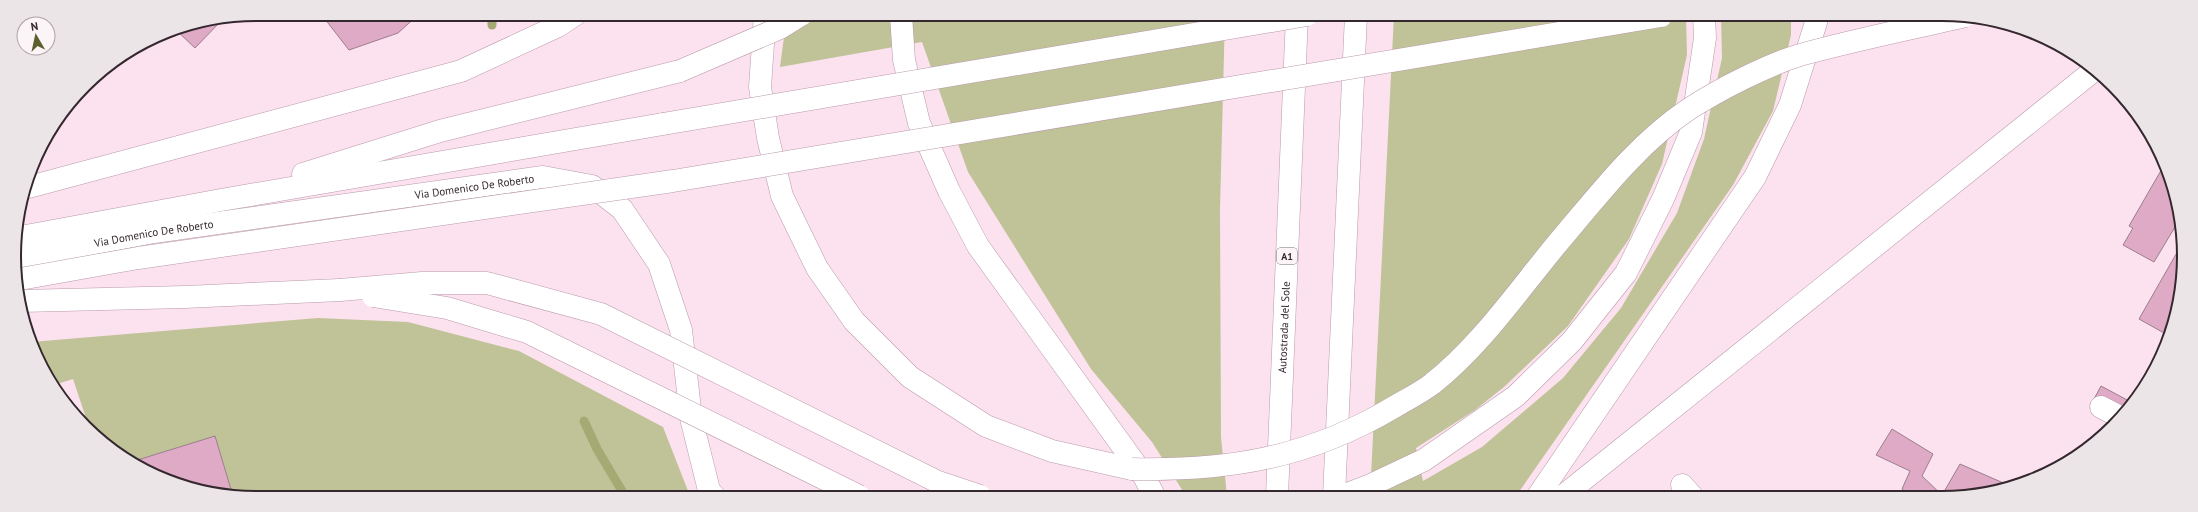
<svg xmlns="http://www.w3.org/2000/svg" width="2198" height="512" viewBox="0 0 2198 512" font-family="'PT Sans',sans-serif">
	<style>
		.green { fill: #c0c398 }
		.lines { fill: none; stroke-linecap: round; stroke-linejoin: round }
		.stream { stroke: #a5a974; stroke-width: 9 }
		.building { fill: #deaac6; stroke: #9b7e8d }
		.minor-casing { stroke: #b99aaa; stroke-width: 23 }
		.highway-casing { stroke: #b99aaa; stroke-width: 23 }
		.minor { stroke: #fff; stroke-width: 22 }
		.highway { stroke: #fff; stroke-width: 22 }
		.highway-bridge-casing { stroke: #b99aaa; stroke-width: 23; stroke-linecap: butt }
		.highway-bridge { stroke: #fff; stroke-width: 22 }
		.labels { text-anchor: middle; stroke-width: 3; stroke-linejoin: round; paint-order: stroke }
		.shield { fill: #fcf5f8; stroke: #70666b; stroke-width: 1 }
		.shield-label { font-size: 10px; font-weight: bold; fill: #34282e }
		.street-label { font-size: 11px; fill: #34282e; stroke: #fcf5f8 }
		.rim { fill: none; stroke: #34282e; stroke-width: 2 }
	</style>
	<rect width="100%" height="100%" fill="#fce1ef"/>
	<g class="green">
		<path d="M787,15H1225L1220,209L1221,437L1227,496H1186L1152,442L1091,369L968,172L922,42L780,67Z"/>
		<path d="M1394,15L1686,16L1687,55L1662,164L1629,239L1568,326L1504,387L1475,410L1416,448L1423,481L1482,447L1563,378L1621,308L1677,213L1704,139L1722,58L1721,16H1791V35L1773,111L1733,185L1516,496H1370Z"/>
		<path d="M318,318L408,322L519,351L663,427L690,496H233L215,437L131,462L88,424L73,379L54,385L31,342Z"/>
	</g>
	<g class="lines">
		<g class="stream">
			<path d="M492,14V25"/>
			<path d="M584,421L597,449L625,496"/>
		</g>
	</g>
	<g class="building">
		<path d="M321,14H418V15L398,33L349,50Z"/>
		<path d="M221,21L195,48L176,30Z"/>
		<path d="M2163,167L2176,194L2178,222L2154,262L2123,245L2133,228L2129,226Z"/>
		<path d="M2179,249L2182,288L2172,319L2164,333L2139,319Z"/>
		<path d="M2101,386L2131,402L2122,415L2094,399Z"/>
		<path d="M1892,429L1933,454L1922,476L1943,496H1913L1902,489L1910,471L1876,455Z"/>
		<path d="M215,436L233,496H224L135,466L131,462Z"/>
		<path d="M1960,464L2008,485L1973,496H1947L1949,492L1945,490Z"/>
	</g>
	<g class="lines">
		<g class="minor-casing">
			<g id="minor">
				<path id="s1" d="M17,258L154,232L543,177L592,186L622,209L659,264L681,330L691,418L709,490L714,496"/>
				<path d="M2101,407L2120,417"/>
				<path d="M1682,485L1692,496"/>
			</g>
		</g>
		<g class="highway-casing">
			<g id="highway">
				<path d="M765,15L760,87L768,138L782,196L817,268L854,321L910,377L986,426L1052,451L1132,469"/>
				<path d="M901,15L904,60L919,123L949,191L978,246L1144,476L1154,496"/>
				<path d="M303,174L440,131L680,71"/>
				<path d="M29,187L461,71L558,26L576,14"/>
				<path d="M15,238L221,200L663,124"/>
				<path d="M22,301L185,297L340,290"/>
				<path id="s2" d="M1277,496L1297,15"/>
				<path d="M1334,496L1356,15"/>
				<path d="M1342,496L1371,485L1424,460L1516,396L1572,341L1626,273L1663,199L1691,132L1705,38L1704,16"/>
				<path d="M1538,496L1755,177L1790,105L1818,16"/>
				<path d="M1563,496L2092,72"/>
			</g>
		</g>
		<use href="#minor" class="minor"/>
		<use href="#highway" class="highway"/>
		<g class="highway-bridge-casing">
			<g id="highway-bridge">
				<path d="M680,71L780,28L801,15"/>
				<path d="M663,124L1307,15"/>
				<path d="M20,279L138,258L673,181L1661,16"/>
				<path d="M340,290L422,283H487L601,314L938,482L980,496"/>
				<path d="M373,296L447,308L527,332L859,496"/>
				<path d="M1132,469C1228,471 1309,458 1394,407C1406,400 1420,393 1432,384C1484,343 1524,282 1567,232C1604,188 1640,142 1689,109C1718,90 1767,65 1800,55C1854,40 1910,29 1965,16"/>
			</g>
		</g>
		<use href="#highway-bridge" class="highway-bridge"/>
	</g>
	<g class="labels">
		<rect class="shield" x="1277" y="248" width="20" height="16" rx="3"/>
		<g class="shield-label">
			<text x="1287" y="260">A1</text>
		</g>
		<g class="street-label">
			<text dy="4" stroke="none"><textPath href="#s1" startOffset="463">Via Domenico De Roberto</textPath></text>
			<text dy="4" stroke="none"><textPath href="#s1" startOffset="139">Via Domenico De Roberto</textPath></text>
			<text dy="4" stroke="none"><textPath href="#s2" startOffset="169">Autostrada del Sole</textPath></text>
		</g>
	</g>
	<path d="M0 0H2198V512H0ZM256 21H1942A235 235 0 0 1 2177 256V256A235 235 0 0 1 1942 491H256A235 235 0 0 1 21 256V256A235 235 0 0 1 256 21Z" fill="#ece5e8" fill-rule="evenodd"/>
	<path class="rim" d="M256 21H1942A235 235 0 0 1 2177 256V256A235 235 0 0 1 1942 491H256A235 235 0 0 1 21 256V256A235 235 0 0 1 256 21Z"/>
	<g transform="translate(36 36) rotate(351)"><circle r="19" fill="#fcf5f8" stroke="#aca3a7"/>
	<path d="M0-3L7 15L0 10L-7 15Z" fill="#5d602d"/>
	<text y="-6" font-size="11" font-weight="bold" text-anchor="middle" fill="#34282e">N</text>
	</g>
</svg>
